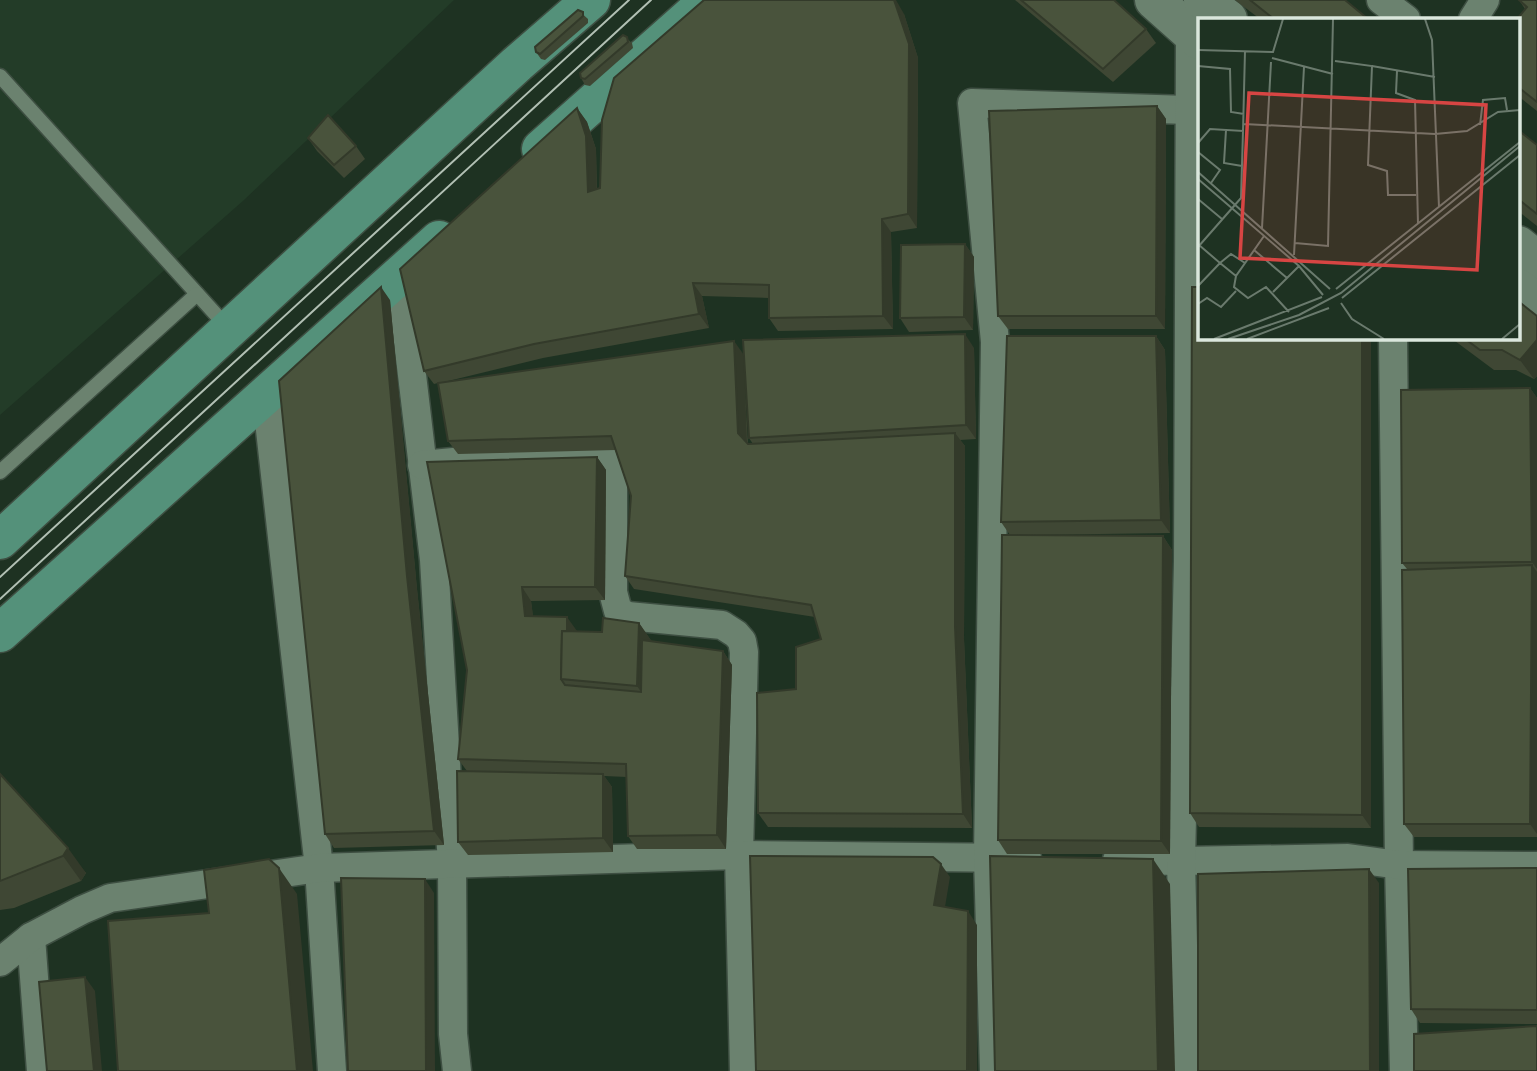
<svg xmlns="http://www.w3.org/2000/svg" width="1537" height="1071" viewBox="0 0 1537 1071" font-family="'Noto Sans',sans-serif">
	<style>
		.built { fill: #233c28 }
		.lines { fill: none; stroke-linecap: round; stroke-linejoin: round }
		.service-casing { stroke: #3e4f42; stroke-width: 17 }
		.minor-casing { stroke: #3e4f42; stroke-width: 31 }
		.secondary-casing { stroke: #3e4f42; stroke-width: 41 }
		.primary-casing { stroke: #3e4f42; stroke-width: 41 }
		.service { stroke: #6b826f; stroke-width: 14 }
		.minor { stroke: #6b826f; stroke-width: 28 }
		.secondary { stroke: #6b826f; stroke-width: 38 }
		.primary { stroke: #54917a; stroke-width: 38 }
		.tram { stroke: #b2c0b4; stroke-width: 2 }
		.wall { fill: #3f4734; fill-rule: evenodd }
		.shaded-wall { fill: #333a2a }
		.building { fill: #49533c; stroke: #333a2a; stroke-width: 2 }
		.inset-road { fill: none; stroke: #6a7a6d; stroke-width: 2 }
		.view { fill: #d74543; fill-opacity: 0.15; stroke: #d74543; stroke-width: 3.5 }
		.inset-edge { fill: none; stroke: #dbe7dd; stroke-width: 3.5 }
	</style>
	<rect width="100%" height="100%" fill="#1e3222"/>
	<path class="built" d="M0,0H454L244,200L0,415Z"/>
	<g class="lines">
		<g class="service-casing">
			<g id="service">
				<path d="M0,76L229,329"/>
				<path d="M0,472L197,294"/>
			</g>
		</g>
		<g class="minor-casing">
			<g id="minor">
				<path d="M1381,0L1406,19"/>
				<path d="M1473,19L1485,0"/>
				<path d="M400,274L434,560L452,865L453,1034L457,1071"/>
				<path d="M1393,338L1399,865L1404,1071"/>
				<path d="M266,394L319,868L332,1071"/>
				<path d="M422,465L558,452L599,451L606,453L613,465V592L618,611L628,616L722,625L736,634L742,641L744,652L739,855L744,1071"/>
				<path d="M1117,860L1181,861L1348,858L1399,865L1537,866"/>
				<path d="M31,937L41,1071"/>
				<path d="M0,962L31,937L82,910L110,898L319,868L739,855L1027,858"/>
				<path d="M994,1071L988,858L995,342L972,103L1188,110"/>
				<path d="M1186,1071L1181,861L1188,561L1190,33"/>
			</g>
		</g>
		<g class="secondary-casing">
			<g id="secondary">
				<path d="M1154,0L1199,40"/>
				<path d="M1203,0L1228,19"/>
				<path d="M1518,245L1537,260"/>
				<path d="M1518,288L1537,303"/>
			</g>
		</g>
		<g class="primary-casing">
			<g id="primary">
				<path d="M541,149L709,0"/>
				<path d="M0,540L517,64L591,0"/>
				<path d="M0,633L439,240"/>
			</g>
		</g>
		<use href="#service" class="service"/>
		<use href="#minor" class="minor"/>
		<use href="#secondary" class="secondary"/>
		<use href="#primary" class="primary"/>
		<g class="tram">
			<path d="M0,577L629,0"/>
			<path d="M0,599L651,0"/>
		</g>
	</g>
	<g class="wall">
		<path d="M1015,0H1114L1146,29L1156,43L1113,82Z"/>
		<path d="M1235,0H1345L1368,19H1260Z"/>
		<path d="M1519,0H1537V111L1518,96V19L1525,9Z"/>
		<path d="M578,10L588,19V23L545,60L541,59L536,52Z"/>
		<path d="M904,14L918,58L917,228L891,232L893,329L778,331L769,318V298L702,296L709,328L543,358L440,383L744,354L974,348L976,439L960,440L965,446L964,639L972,828L768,827L758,813L796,689L821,639L815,617L634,589L625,576L631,496L615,450L458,454L448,441L438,383L434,384L424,371L577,108L587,122L596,149L597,189ZM744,370L749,438L753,444H748Z"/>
		<path d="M623,35L632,43L633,48L590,86L585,85L581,78Z"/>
		<path d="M1157,106L1166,119L1165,329H1008L998,316Z"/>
		<path d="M1518,130L1537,145V226L1518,211Z"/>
		<path d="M308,138L356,146L365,159L344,178L317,151Z"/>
		<path d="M965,244L974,257L973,330L909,332L900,318Z"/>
		<path d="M390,300L417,589L444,845L334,848L325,834Z"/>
		<path d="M1537,316V376L1534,379L1516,370H1494L1451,338H1518Z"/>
		<path d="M1156,336L1165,350L1170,533L1030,535L1163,536L1172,550L1170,854H1007L998,840L1010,535L1001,522Z"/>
		<path d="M1199,338H1371V828L1199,827L1190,813Z"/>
		<path d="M1530,388L1537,398V837H1414L1404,824L1407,569L1402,563Z"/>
		<path d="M597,457L606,470L605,600L531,601L533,617L576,631L602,632L639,623L652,642L723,651L732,665L726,849H637L628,836L627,777L604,776L612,787L613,852L468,855L458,842L467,771L458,759L467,670Z"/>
		<path d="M0,774L86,873L81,881L14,908L0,910Z"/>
		<path d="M1537,868V1024L1420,1023L1411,1009Z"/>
	</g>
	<g class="shaded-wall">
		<path d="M894,0H896L904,14L918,58L917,228L908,214Z"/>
		<path d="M1157,106L1166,119L1165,329L1156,316Z"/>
		<path d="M577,108L587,122L596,149L597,205L588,192Z"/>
		<path d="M882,219L891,232L893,329L883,316Z"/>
		<path d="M965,244L974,257L973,330L964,317Z"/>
		<path d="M693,283L702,296L709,328L699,314Z"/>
		<path d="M381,287L390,300L417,589L444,845L434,831L407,576Z"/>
		<path d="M965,334L974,348L976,439L966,425Z"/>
		<path d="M1156,336L1165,350L1170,533L1161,520Z"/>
		<path d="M1362,338H1371V828L1362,815Z"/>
		<path d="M1537,340V376L1534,379L1520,360Z"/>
		<path d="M734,341L744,355L747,446L738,433Z"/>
		<path d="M1530,388L1537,398V569L1532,562Z"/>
		<path d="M955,433L965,446L964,639L972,828L963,814L955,626Z"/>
		<path d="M597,457L606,470L605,600L595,587Z"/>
		<path d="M1163,536L1172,550L1170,854L1161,841Z"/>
		<path d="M1532,565L1537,572V834L1530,824Z"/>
		<path d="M522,587L531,601L535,630L525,616Z"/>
		<path d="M567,617L577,631L575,680L565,679Z"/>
		<path d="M639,623L653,643L650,705L637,686Z"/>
		<path d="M723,651L732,665L726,849L717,835Z"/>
		<path d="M603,774L612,787L613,852L603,838Z"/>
		<path d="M68,848L86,873L81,881L63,856Z"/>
		<path d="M1153,859L1170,884L1175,1071H1158Z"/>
		<path d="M941,864L950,877L943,919L934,905Z"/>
		<path d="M279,868L297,894L313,1071H297Z"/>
		<path d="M1369,869L1379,883V1071H1370Z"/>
		<path d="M425,879L434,893L435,1071H426Z"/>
		<path d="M968,911L977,925V1071H967Z"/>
		<path d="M85,977L95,991L102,1071H94Z"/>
	</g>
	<g class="building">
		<path d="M704,0H894L909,44L908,214L882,219L883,316L769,318V285L693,283L699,314L534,344L424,371L400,269L577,108L586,136L588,192L600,188L602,120L614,78Z"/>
		<path d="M1021,0H1114L1146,29L1103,69Z"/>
		<path d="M1250,0H1345L1368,19H1274Z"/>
		<path d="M1519,0H1537V102L1518,87V19H1517L1527,7Z"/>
		<path d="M578,10L583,12V16L540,54L536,52L535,47Z"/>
		<path d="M623,35L627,37L628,42L585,79L581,78L580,73Z"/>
		<path d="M1157,106L1156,316H998L989,111Z"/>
		<path d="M328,115L356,146L334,165L308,138Z"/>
		<path d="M1518,130L1537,145V214L1518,199Z"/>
		<path d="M965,244L964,317L900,318L901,245Z"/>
		<path d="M381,287L407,576L434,831L325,834L279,381Z"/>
		<path d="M1192,287H1199V338H1362V815L1190,813Z"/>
		<path d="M1518,301L1537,316V340L1520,360L1502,350H1480L1464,338H1518Z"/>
		<path d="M965,334L966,425L749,438L743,340Z"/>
		<path d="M1007,336H1156L1161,520L1001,522Z"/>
		<path d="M734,341L738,433L748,444L955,433V626L963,814L758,813L757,693L796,689V647L821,639L811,605L625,576L631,496L611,436L448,441L438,383Z"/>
		<path d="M1530,388L1532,562L1402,563L1401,390Z"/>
		<path d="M597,457L595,587H522L525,616L567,617V631H562L561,679L565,685L641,692L642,640L723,651L717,835L628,836L626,764L458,759L467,670L427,462Z"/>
		<path d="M1002,535L1163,536L1161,841L998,840Z"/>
		<path d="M1532,565L1530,824H1404L1402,570Z"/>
		<path d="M603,618L639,623L637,686L561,679L562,631L602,632Z"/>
		<path d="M457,771L603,774V838L458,842Z"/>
		<path d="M0,774L68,848L63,856L0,881Z"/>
		<path d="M750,856L933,857L941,864L934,905L968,911L967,1071H756Z"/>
		<path d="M990,856L1153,859L1158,1071H995Z"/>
		<path d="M269,859L279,868L297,1071H118L108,921L209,913L204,870Z"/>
		<path d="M1537,868V1010L1411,1009L1408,869Z"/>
		<path d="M1369,869L1370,1071H1198V874Z"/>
		<path d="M341,878L425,879L426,1071H348Z"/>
		<path d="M85,977L94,1071H47L39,982Z"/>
		<path d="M1537,1026V1071H1414V1034Z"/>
	</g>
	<g transform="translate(1198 18)">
		<rect width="322" height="322" fill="#1e3222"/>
		<path class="inset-road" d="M227,1L234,22L241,189M0,32L75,34L85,1M74,40L135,56M137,43L174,48L170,147L189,153L190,177H218M0,48L32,51L33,94L46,96M174,48L237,59M199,53L198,75L217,82L220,206M46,106L237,116L269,113L300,94L322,92M282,107L285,82L307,80L309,92M28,112L26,145L44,148M0,125L12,111L45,113L47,33M0,134L22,152L13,165M0,154L132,271M0,161L101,248L125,277M0,181L24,201M64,210L73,44M66,218L38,258L36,269L50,280L68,269L91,294M97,225L130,228L135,1M0,229L43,180L45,113M56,232L89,260M96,237L106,49M38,258L22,245L33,236L47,245M0,268L22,245L1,227M138,271L322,124M75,274L101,248M144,280L322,137M143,285L154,301L186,321M0,286L9,280L23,289L38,273M16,321L124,279M30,321L101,297L143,275L322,128M49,321L131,290M304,321L322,306"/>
		<path class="view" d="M51,75L288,87L279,252L42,240Z"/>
		<rect width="322" height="322" class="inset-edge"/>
	</g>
</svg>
